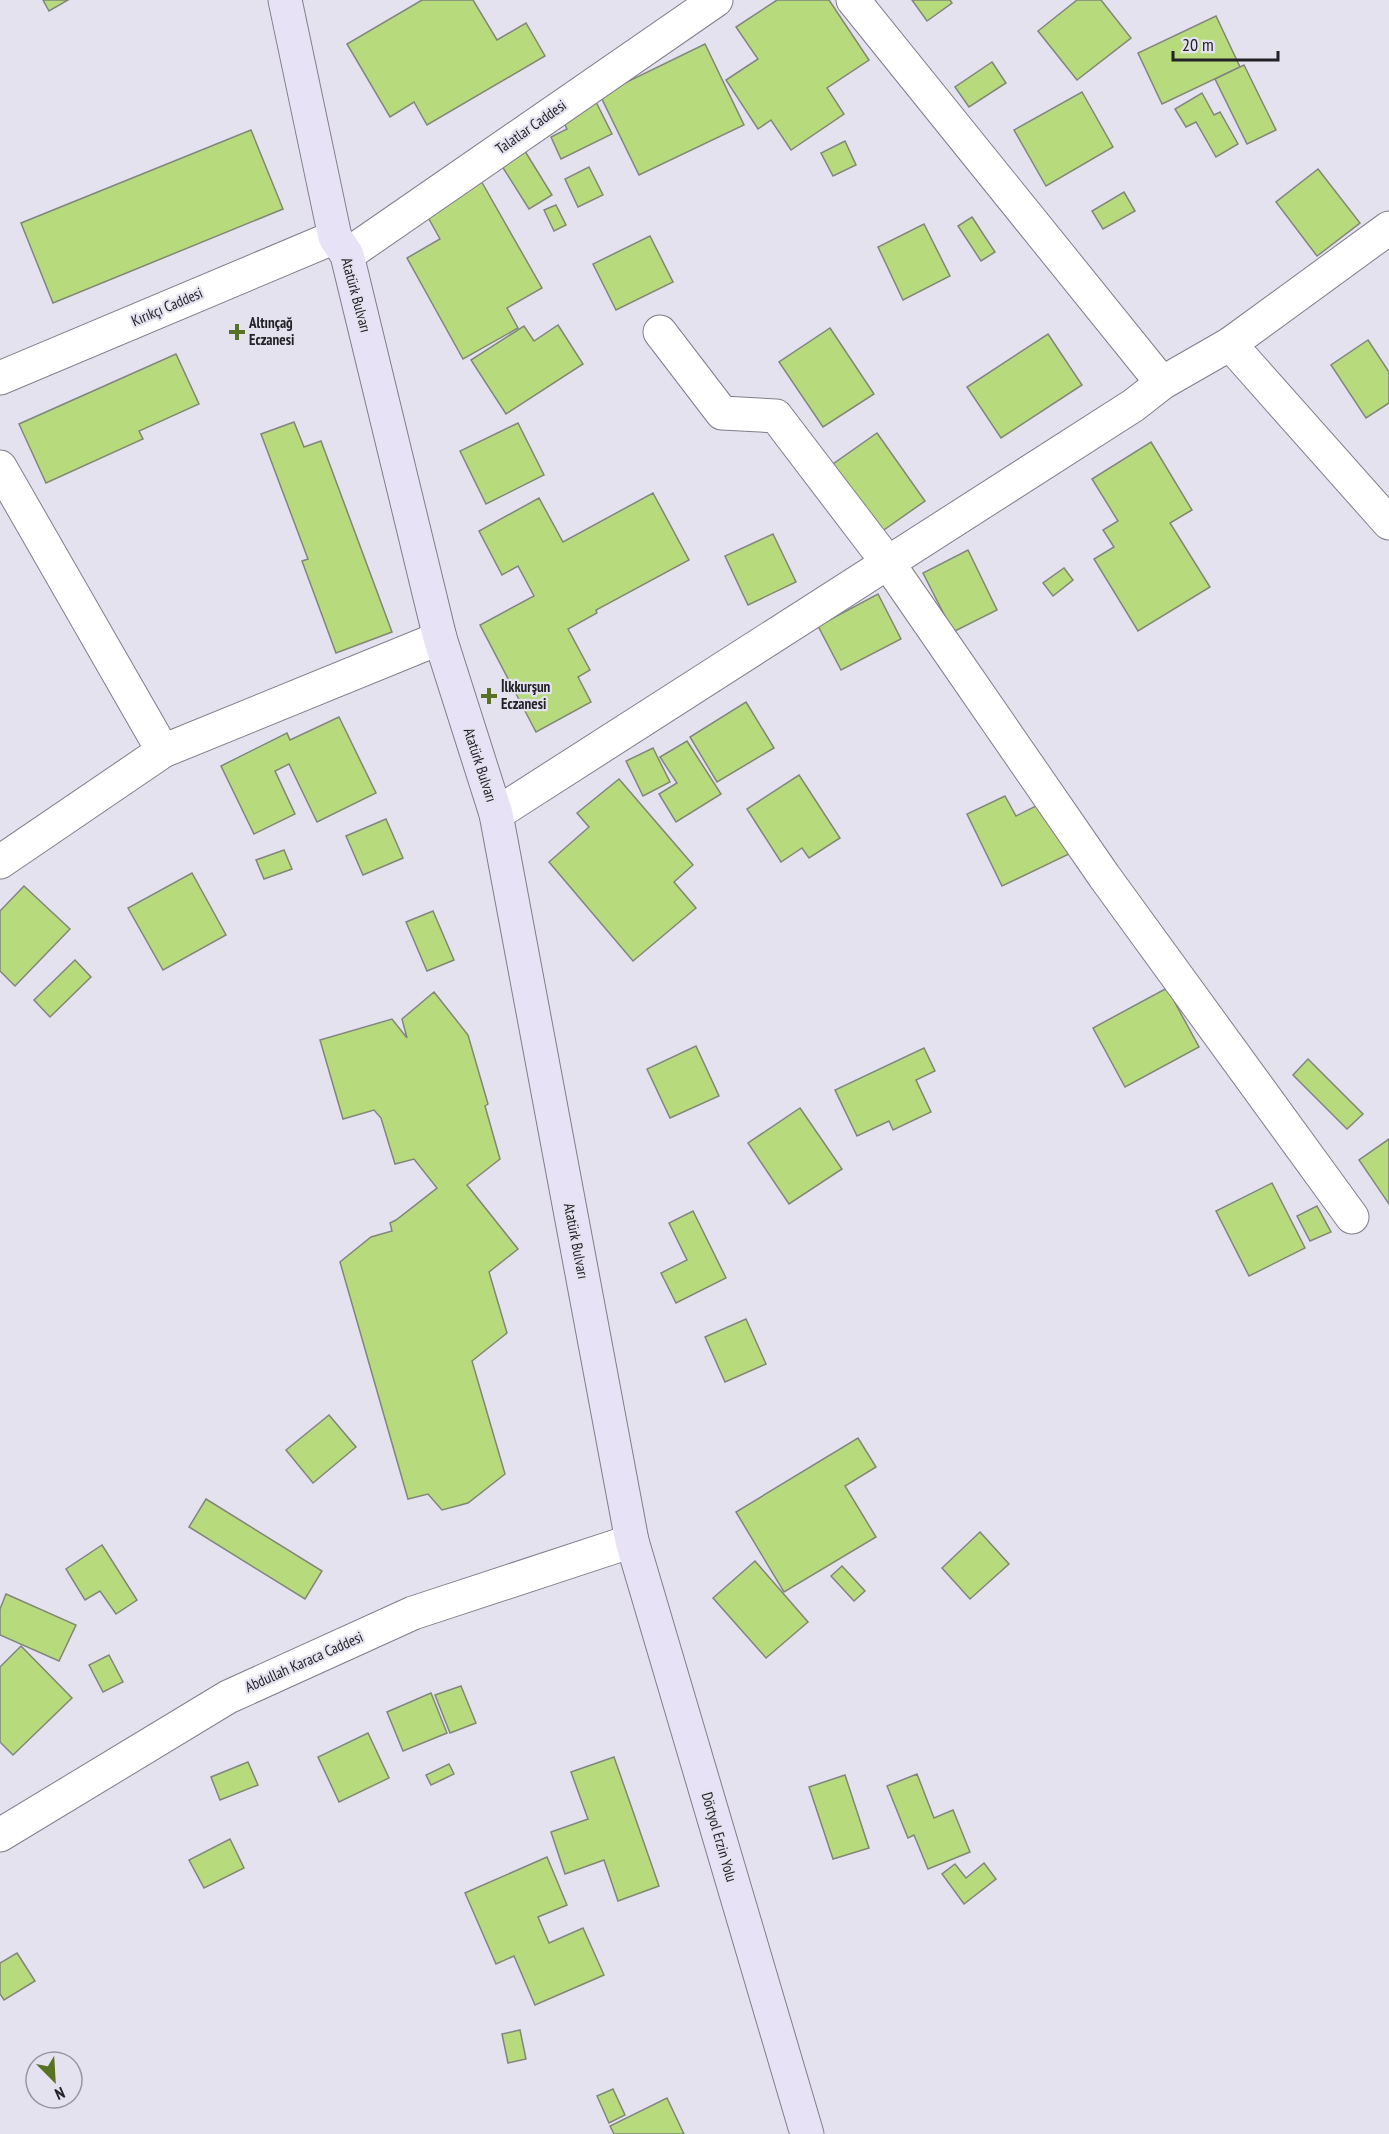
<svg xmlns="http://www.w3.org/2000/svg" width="1389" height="2134" viewBox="0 0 1389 2134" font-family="'PT Sans Narrow',sans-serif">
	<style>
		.building { fill: #b7db7c; stroke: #81867a; stroke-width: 1.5 }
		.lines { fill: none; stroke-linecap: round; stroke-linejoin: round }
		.minor-casing { stroke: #817d8a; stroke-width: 35 }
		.tertiary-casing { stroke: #817d8a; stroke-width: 35 }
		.secondary-casing { stroke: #817d8a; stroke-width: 35 }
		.minor { stroke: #fff; stroke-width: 33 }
		.tertiary { stroke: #fff; stroke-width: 33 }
		.secondary { stroke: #e8e2f6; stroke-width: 33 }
		.poi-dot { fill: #587225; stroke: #e5e2f0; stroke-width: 2 }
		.labels { text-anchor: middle; stroke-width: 4.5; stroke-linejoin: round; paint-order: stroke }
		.street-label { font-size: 15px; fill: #232227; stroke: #e5e2f0 }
		.poi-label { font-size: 15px; font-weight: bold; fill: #232227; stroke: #e5e2f0; text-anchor: start }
	</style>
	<rect width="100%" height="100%" fill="#e5e2f0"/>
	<g class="building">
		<path d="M43,0H68L49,11Z"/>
		<path d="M422,0H473L497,40L526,23L545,56L427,125L414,102L390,117L347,44Z"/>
		<path d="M777,0H829L869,60L827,88L844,114L791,150L771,120L758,129L726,80L758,59L736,27Z"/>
		<path d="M912,0H950L952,3L927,21Z"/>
		<path d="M1077,0H1101L1131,38L1077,80L1038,31Z"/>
		<path d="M1216,16L1240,67L1162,104L1138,53Z"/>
		<path d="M705,44L744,125L639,175L600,95Z"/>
		<path d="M992,62L1006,83L969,107L955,87Z"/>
		<path d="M1244,65L1276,130L1247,144L1215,79Z"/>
		<path d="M1082,92L1113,147L1046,186L1014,130Z"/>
		<path d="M1202,93L1214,115L1220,112L1238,144L1216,157L1196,122L1186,127L1175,109Z"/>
		<path d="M596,102L612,134L561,159L551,137L567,129L562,119Z"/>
		<path d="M251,130L283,209L53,303L21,223Z"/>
		<path d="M845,141L856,165L833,176L821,153Z"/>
		<path d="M523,148L552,195L529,209L500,163Z"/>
		<path d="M589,167L603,195L578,207L565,179Z"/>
		<path d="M1318,169L1360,223L1317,256L1276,202Z"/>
		<path d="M480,179L542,288L507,308L518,328L463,359L407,258L440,239L424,210Z"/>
		<path d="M1124,192L1135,211L1103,229L1092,211Z"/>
		<path d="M556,205L566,225L554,231L544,210Z"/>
		<path d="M972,217L995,252L981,261L958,226Z"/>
		<path d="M924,224L950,276L903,300L878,247Z"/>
		<path d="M650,236L673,282L616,310L593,264Z"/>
		<path d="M558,325L583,364L506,414L471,360L524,326L534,341Z"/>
		<path d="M830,328L874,394L823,427L779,362Z"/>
		<path d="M1048,334L1082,385L1001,438L967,387Z"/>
		<path d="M1368,340L1389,372V403L1366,418L1331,365Z"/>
		<path d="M176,354L199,404L139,431L143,439L46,483L19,424Z"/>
		<path d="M294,422L304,447L321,441L392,632L336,653L302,561L308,559L261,434Z"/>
		<path d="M518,423L544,475L486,504L460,451Z"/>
		<path d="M877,433L925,501L881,532L833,464Z"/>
		<path d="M1151,442L1192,510L1170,523L1210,587L1138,631L1094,559L1114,547L1103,530L1118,521L1092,479Z"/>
		<path d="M653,493L689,560L596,610L597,613L568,629L590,670L578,677L591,702L536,732L480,625L534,596L518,566L502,575L479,531L539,498L563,542Z"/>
		<path d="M773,534L796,582L748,605L725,556Z"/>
		<path d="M968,550L997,610L953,632L923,573Z"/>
		<path d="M1064,568L1073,580L1053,596L1043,583Z"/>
		<path d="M878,594L901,639L841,670L818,626Z"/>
		<path d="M746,702L774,748L717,782L690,737Z"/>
		<path d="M339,717L376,793L317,822L289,764L275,771L295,814L254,834L221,766L287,733L290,740Z"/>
		<path d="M687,741L721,794L676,822L659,794L677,783L660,757Z"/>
		<path d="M653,748L670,782L643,796L626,761Z"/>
		<path d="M799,775L840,838L809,858L802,848L781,862L747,809Z"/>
		<path d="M619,779L693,865L674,882L696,908L633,961L549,862L589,827L577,813Z"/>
		<path d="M1005,796L1016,816L1044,802L1069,854L1002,886L967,814Z"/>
		<path d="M386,819L403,858L363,875L346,836Z"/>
		<path d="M284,850L292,869L264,879L256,860Z"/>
		<path d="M192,873L226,935L163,970L128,908Z"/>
		<path d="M24,886L70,929L15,986L0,971V911Z"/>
		<path d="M433,911L454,960L427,971L406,922Z"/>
		<path d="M75,960L91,977L50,1017L34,1000Z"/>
		<path d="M1167,988L1199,1047L1125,1087L1093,1028Z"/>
		<path d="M434,992L468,1035L488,1104L485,1106L500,1159L467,1185L518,1249L489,1272L507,1333L472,1361L505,1474L468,1503L442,1510L428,1494L408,1499L340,1262L371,1237L392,1231L390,1223L396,1220L437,1188L414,1159L395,1164L381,1118L374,1110L343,1119L320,1040L392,1019L407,1038L402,1019Z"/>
		<path d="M696,1046L719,1096L670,1118L647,1069Z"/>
		<path d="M924,1048L935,1071L916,1080L931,1112L893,1130L889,1121L857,1136L835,1090Z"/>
		<path d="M1308,1059L1363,1114L1347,1129L1293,1075Z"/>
		<path d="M800,1108L842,1169L789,1204L748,1143Z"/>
		<path d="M1389,1139V1204L1359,1160Z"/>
		<path d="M1272,1183L1305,1248L1249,1276L1216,1211Z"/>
		<path d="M1317,1206L1331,1232L1310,1241L1297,1216Z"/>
		<path d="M693,1211L726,1278L676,1303L661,1273L687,1260L669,1223Z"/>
		<path d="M746,1319L766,1364L725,1382L705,1337Z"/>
		<path d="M329,1415L356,1447L313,1483L286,1450Z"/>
		<path d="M858,1438L876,1467L845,1486L876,1537L784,1592L736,1512Z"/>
		<path d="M206,1499L322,1571L305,1599L189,1527Z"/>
		<path d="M980,1532L1009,1564L970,1599L942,1568Z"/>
		<path d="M102,1545L137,1600L116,1614L100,1591L85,1600L66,1569Z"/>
		<path d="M755,1561L808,1622L766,1658L713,1598Z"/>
		<path d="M842,1566L865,1591L854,1601L831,1576Z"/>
		<path d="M6,1594L76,1625L59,1661L0,1635V1609Z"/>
		<path d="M21,1646L72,1698L13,1755L0,1742V1667Z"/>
		<path d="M109,1655L123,1682L103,1692L89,1665Z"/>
		<path d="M461,1686L476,1723L450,1733L435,1695Z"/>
		<path d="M431,1693L447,1733L403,1751L387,1712Z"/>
		<path d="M368,1733L389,1778L339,1802L318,1757Z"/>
		<path d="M614,1757L659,1886L618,1901L604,1860L565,1874L551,1832L588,1819L571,1772Z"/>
		<path d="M248,1762L258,1785L220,1800L211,1777Z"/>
		<path d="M449,1764L454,1774L431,1785L426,1775Z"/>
		<path d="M917,1774L934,1818L953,1810L970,1852L928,1869L914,1835L908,1838L887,1786Z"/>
		<path d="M845,1775L869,1848L833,1859L809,1787Z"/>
		<path d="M230,1839L244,1868L204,1888L189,1860Z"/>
		<path d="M547,1857L567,1905L538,1917L549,1943L583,1928L604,1975L535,2005L514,1956L496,1964L465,1893Z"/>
		<path d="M984,1863L996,1879L964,1904L942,1874L955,1864L966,1878Z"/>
		<path d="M17,1953L35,1981L4,2000L0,1994V1963Z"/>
		<path d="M520,2030L526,2059L508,2063L502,2034Z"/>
		<path d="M613,2089L625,2115L609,2123L597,2096Z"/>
		<path d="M667,2098L684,2134H614L610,2126Z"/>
	</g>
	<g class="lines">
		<g class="minor-casing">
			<g id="minor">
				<path d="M853,0L1162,383"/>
				<path d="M660,332L722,413L776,416L888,563L1104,876L1352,1217"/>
				<path d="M1230,344L1389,523"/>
				<path d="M0,378L335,237"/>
				<path d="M0,467L163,751"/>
				<path d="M496,814L1134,405L1162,383L1230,344L1389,228"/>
				<path d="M0,862L163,751L440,638"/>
				<path d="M0,1835L228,1697L413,1613L632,1541"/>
			</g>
		</g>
		<g class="tertiary-casing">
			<path id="tertiary" d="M347,255L716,0"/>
		</g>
		<g class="secondary-casing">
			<path id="secondary" d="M285,0L335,237L347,255L440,638L496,814L632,1541L807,2134"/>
		</g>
		<use href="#minor" class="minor"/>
		<use href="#tertiary" class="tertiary"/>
		<use href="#secondary" class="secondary"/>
	</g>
	<g class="poi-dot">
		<path d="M234 323h6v6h6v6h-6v6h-6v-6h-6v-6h6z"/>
		<path d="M486 687h6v6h6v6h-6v6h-6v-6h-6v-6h6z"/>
	</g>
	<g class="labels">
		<g class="street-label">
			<text transform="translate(531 127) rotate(-35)" y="5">Talatlar Caddesi</text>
			<text transform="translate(356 295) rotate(75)" y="5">Atatürk Bulvarı</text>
			<text transform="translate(167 307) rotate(-23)" y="5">Kırıkçı Caddesi</text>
			<text transform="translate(480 765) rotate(72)" y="5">Atatürk Bulvarı</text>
			<text transform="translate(576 1241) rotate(79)" y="5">Atatürk Bulvarı</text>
			<text transform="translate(304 1662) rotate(-24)" y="5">Abdullah Karaca Caddesi</text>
			<text transform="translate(719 1837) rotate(74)" y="5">Dörtyol Erzin Yolu</text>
		</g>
		<g class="poi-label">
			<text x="249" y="328">Altınçağ<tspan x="249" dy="17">Eczanesi</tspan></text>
			<text x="501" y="692">İlkkurşun<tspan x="501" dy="17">Eczanesi</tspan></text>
		</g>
	</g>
	<g transform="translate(54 2080) rotate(156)"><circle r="28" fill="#e5e2f0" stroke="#9795a0" stroke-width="1.5"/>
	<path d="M0-4.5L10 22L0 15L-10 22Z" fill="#587225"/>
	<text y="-9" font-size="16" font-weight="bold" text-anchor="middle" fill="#232227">N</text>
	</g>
	<path d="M1173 51v9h105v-9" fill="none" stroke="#232227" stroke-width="3"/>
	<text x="1182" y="51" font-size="18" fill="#232227" stroke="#e5e2f0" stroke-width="4.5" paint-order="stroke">20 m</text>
</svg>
